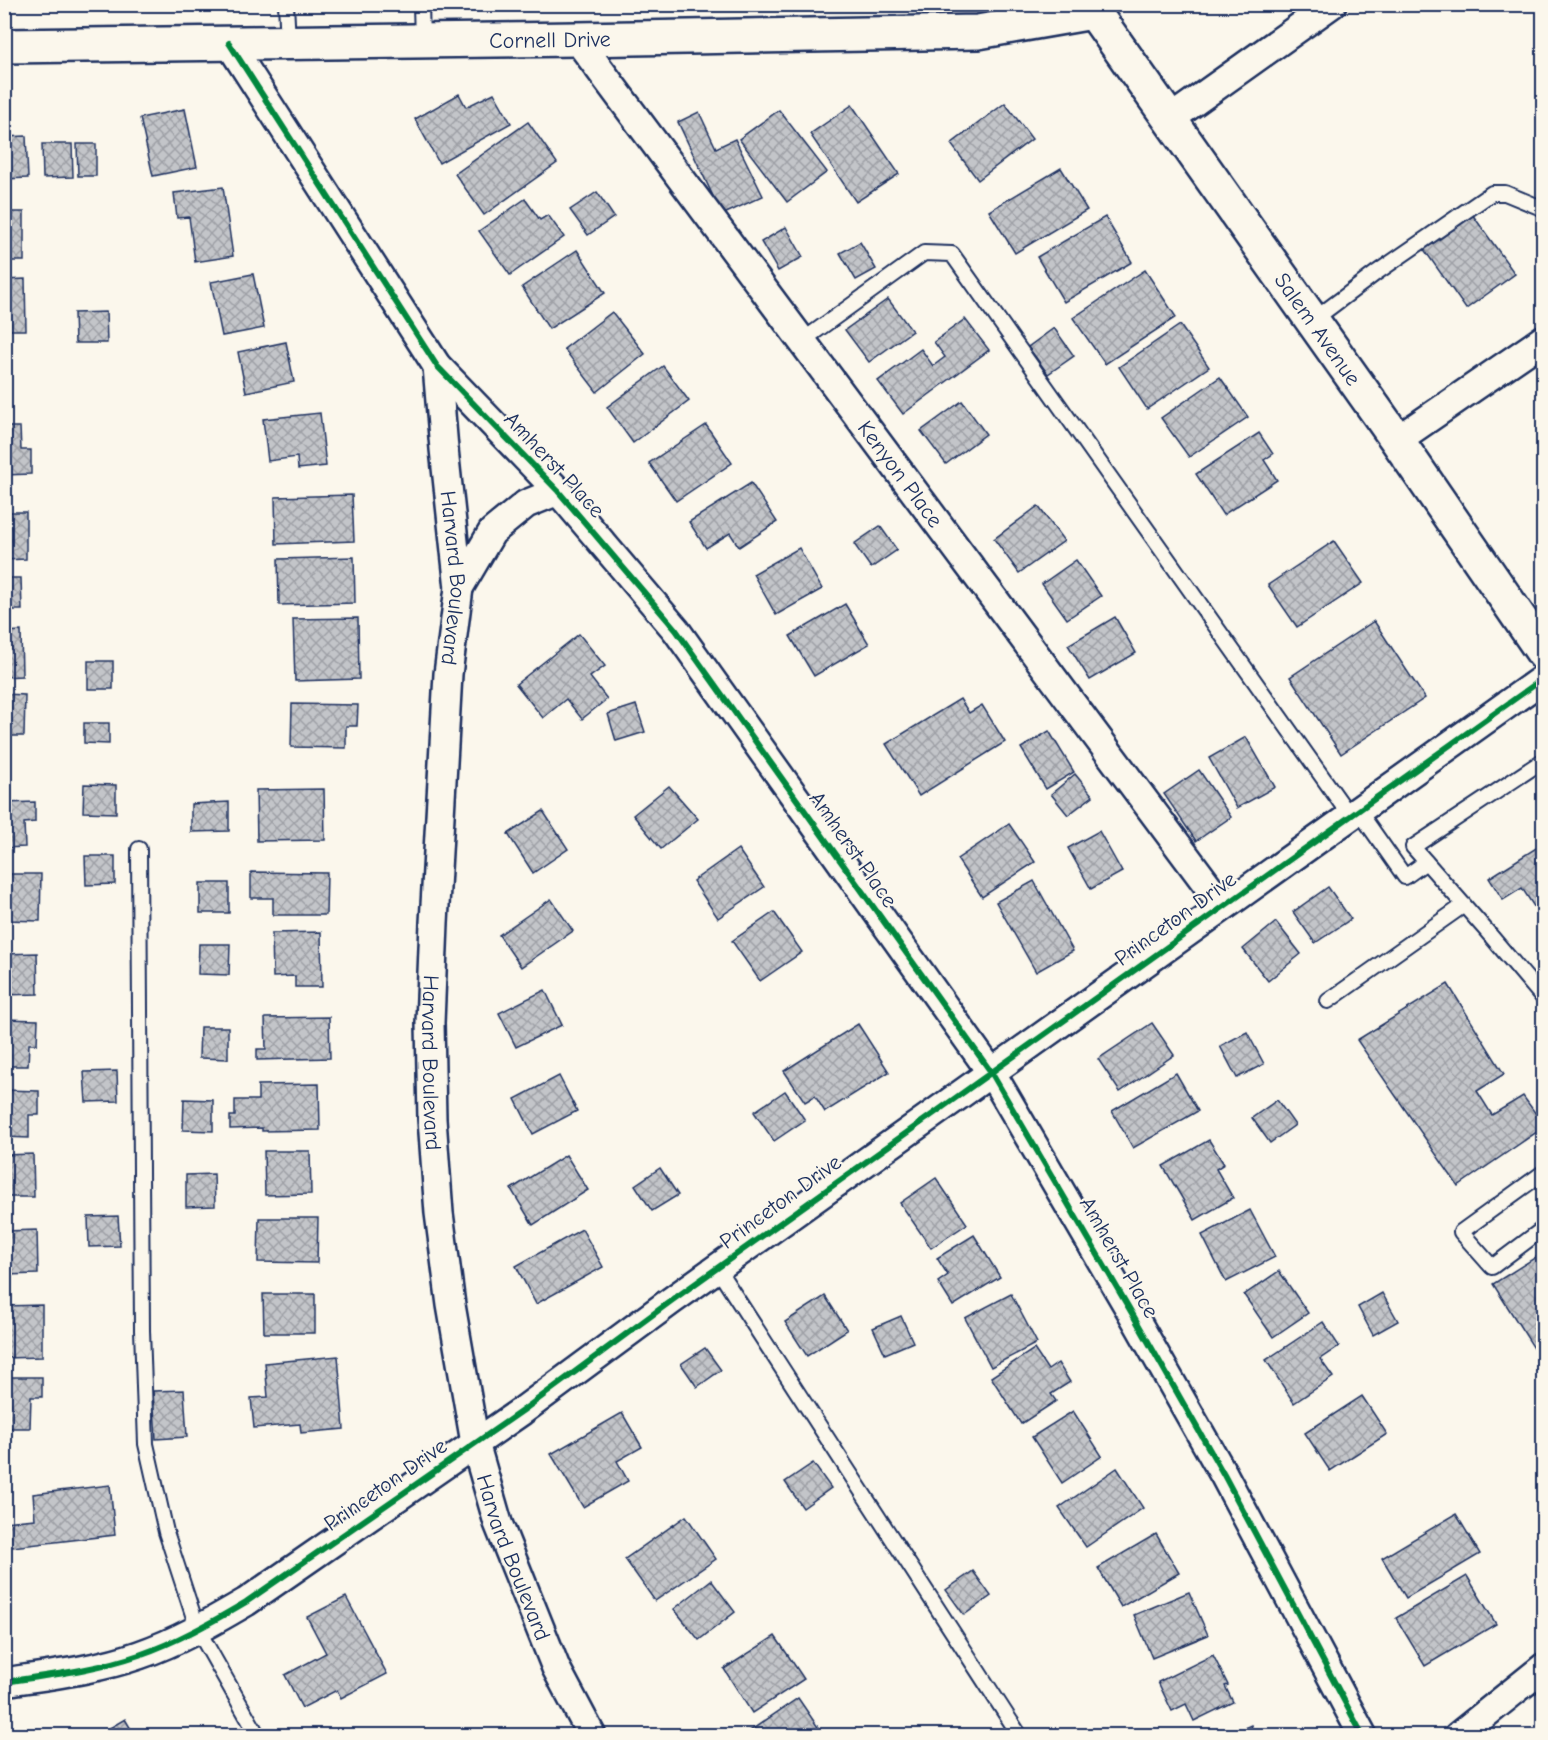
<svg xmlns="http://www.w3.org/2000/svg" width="1548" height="1740" viewBox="0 0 1548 1740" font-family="'Comic Neue',sans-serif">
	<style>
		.building { fill: url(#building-cross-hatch); stroke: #1b2f5e; stroke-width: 1.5 }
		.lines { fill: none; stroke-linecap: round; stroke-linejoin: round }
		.lane-casing { stroke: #1b2f5e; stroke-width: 18 }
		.street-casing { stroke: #1b2f5e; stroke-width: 32 }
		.secondary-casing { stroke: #1b2f5e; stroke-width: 38 }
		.primary-casing { stroke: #1b2f5e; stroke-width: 38 }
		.lane { stroke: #fbf7ec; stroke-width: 14 }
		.street { stroke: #fbf7ec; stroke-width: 27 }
		.secondary { stroke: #fbf7ec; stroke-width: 33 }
		.primary { stroke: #fbf7ec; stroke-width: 33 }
		.cycleway-casing { stroke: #fbf7ec; stroke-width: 10 }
		.cycleway { stroke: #00873e; stroke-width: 6 }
		.labels { text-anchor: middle; stroke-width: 4.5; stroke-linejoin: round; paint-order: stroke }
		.street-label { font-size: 22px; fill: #1b2f5e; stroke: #fbf7ec }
	</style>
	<defs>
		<pattern id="building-cross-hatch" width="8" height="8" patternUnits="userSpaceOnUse" patternTransform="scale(1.5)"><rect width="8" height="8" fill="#c3c5c9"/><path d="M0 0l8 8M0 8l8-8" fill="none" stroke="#9ea0a6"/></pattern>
	</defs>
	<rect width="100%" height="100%" fill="#fbf7ec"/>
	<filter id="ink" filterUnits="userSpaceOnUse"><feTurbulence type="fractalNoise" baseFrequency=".0167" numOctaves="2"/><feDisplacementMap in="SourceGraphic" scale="12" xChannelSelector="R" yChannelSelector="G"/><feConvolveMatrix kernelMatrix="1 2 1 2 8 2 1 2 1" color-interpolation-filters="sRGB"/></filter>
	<g filter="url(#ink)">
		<g class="building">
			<path d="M494,93L511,123L439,163L415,119L459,94L466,107Z"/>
			<path d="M1005,103L1032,139L978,180L951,144Z"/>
			<path d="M852,105L899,174L856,202L810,134Z"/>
			<path d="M185,109L197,167L153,176L140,118Z"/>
			<path d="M779,110L827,172L787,202L739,139Z"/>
			<path d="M699,112L716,148L735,139L763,196L722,215L678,122Z"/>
			<path d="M528,122L557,163L484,215L455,174Z"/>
			<path d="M26,136L28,178L4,179V137Z"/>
			<path d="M42,144H72L73,177L43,178Z"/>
			<path d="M77,144H96V176H78Z"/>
			<path d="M1061,168L1087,210L1015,253L989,211Z"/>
			<path d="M223,187L233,256L195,262L189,217L177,218L174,193Z"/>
			<path d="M597,192L614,217L588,235L570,210Z"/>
			<path d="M525,199L540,220L548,215L564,237L510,275L479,231Z"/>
			<rect x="4" y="212" width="20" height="49"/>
			<path d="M1472,214L1515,274L1466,309L1423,248Z"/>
			<path d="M1105,217L1132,262L1064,302L1037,257Z"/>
			<path d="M786,227L803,257L778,271L761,242Z"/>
			<path d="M860,242L876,269L856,280L840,253Z"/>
			<path d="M577,250L605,293L549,329L522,287Z"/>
			<path d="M1145,270L1176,317L1105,364L1073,318Z"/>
			<path d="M253,274L264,328L222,336L211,282Z"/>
			<path d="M25,279L26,330H4V280Z"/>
			<path d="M888,299L912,331L869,362L845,330Z"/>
			<path d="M106,312L107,343H75L74,313Z"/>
			<path d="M612,312L645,354L597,392L564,349Z"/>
			<path d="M965,319L989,350L903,414L878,381L921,349L933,366L945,357L934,342Z"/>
			<path d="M1180,325L1209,367L1147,409L1119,367Z"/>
			<path d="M1054,328L1074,356L1048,374L1028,347Z"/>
			<path d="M286,342L294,382L246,392L238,352Z"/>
			<path d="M4,362H9L7,409H4Z"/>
			<path d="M663,366L689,401L633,443L607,407Z"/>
			<path d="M1220,377L1248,417L1189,457L1161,418Z"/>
			<path d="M962,401L986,434L946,464L921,431Z"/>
			<path d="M320,413L326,466L298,469L297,457L268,461L263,419Z"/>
			<path d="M706,425L732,463L676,501L649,463Z"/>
			<path d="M4,427H20L21,450H31V474L4,475Z"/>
			<path d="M1259,433L1273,454L1264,460L1277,480L1223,515L1196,474Z"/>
			<path d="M751,483L777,522L739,547L730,533L706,548L689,522Z"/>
			<path d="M352,495L354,541L276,544L275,497Z"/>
			<path d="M1038,506L1064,541L1019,573L994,539Z"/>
			<path d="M4,512H26V559L4,560Z"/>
			<path d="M880,526L897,550L871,568L854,544Z"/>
			<path d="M1334,541L1363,583L1297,627L1268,585Z"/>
			<path d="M799,548L822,589L776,615L753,574Z"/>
			<path d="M354,557L355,603L279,605L278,559Z"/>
			<path d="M1076,560L1101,596L1067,619L1042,584Z"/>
			<path d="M4,578H21L22,610H4Z"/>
			<path d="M845,604L869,644L814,676L790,636Z"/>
			<path d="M1115,617L1136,653L1090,680L1068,645Z"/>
			<path d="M358,618L359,679L295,681L293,619Z"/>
			<path d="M1374,621L1425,698L1341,754L1290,677Z"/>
			<path d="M21,631L22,676L4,677V632Z"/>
			<path d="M579,634L605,666L590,677L607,699L582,719L566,699L543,718L516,684Z"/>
			<rect x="88" y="661" width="25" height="28"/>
			<path d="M4,694L25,695L24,736H4Z"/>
			<path d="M960,699L969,713L982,705L1005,742L919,796L886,744Z"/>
			<path d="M292,704L358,705L357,726H346V748L291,747Z"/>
			<path d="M636,705L645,732L616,741L608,714Z"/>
			<path d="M84,723H109V744L84,743Z"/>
			<path d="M1049,731L1074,772L1046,789L1021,748Z"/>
			<path d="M1246,737L1275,787L1237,808L1209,758Z"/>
			<path d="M1199,770L1231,817L1196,841L1164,794Z"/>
			<path d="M1075,774L1093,796L1068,815L1051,794Z"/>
			<path d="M84,784L116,785V813L83,812Z"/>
			<path d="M669,786L698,819L661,849L633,815Z"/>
			<path d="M324,789L325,840L257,841L256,790Z"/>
			<path d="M35,802V822L24,823L25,847L4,848V803Z"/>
			<path d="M229,802V831L191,832V804Z"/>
			<path d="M543,811L568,849L533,873L508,834Z"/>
			<path d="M1009,824L1035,862L982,897L957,859Z"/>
			<path d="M1099,831L1122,872L1091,889L1068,848Z"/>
			<path d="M1544,843V922L1522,888L1503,900L1489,878Z"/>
			<path d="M738,849L764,887L718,918L693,881Z"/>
			<path d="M85,856H115V884L86,885Z"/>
			<path d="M251,872L327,873L326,915H273V898H251Z"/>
			<path d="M4,874H41L40,921L4,920Z"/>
			<path d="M1034,881L1073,951L1036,972L996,902Z"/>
			<rect x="200" y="883" width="29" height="30"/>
			<path d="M1328,887L1351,919L1315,943L1293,912Z"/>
			<path d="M551,899L573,931L521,967L499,935Z"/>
			<path d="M774,912L802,952L760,981L732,941Z"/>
			<path d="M1276,922L1301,954L1268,981L1243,949Z"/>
			<path d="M321,932L322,987H295V976L273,977L272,933Z"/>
			<path d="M199,944H230L229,975L198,974Z"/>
			<path d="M37,953L38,994L4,995V954Z"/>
			<path d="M1448,984L1504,1074L1477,1091L1492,1115L1523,1096L1544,1125V1127L1458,1186L1357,1040Z"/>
			<path d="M545,990L562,1025L516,1047L499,1013Z"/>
			<path d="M329,1017L330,1058L257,1060V1049H266L265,1018Z"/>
			<path d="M4,1019L38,1020L37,1044H29L28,1066H4Z"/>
			<path d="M1152,1023L1174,1055L1120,1092L1098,1059Z"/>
			<path d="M858,1024L889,1072L825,1112L815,1096L805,1102L784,1071Z"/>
			<path d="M200,1027H228V1059L199,1058Z"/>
			<path d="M1247,1032L1264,1064L1237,1078L1220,1046Z"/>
			<path d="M117,1071L118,1101L86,1102L84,1072Z"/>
			<path d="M1176,1073L1198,1111L1133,1148L1112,1111Z"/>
			<path d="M559,1076L577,1111L533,1134L515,1099Z"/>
			<path d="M319,1084L320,1130L262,1131V1128L230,1129V1116H235V1100H258V1085Z"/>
			<path d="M4,1090L39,1091V1115H29V1138L4,1137Z"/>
			<path d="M785,1091L805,1120L774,1141L754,1112Z"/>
			<path d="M184,1099L213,1100V1131L183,1130Z"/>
			<path d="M1277,1100L1295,1125L1270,1143L1252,1118Z"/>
			<path d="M1209,1140L1224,1164L1216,1169L1233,1198L1195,1220L1163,1166Z"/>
			<path d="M264,1151H310L311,1194L265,1195Z"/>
			<path d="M33,1154L34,1197H4V1155Z"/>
			<path d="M566,1155L588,1190L533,1225L511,1189Z"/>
			<path d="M660,1168L678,1195L652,1211L635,1185Z"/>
			<path d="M214,1174L215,1206L186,1207V1175Z"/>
			<path d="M936,1178L967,1224L931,1248L900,1203Z"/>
			<path d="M1250,1210L1275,1257L1226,1282L1202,1235Z"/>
			<path d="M118,1216L120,1246L89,1247L88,1217Z"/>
			<path d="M259,1218H318L317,1263L258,1262Z"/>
			<path d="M582,1229L603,1267L536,1304L516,1266Z"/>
			<path d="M37,1230L38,1274L4,1275V1231Z"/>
			<path d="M974,1235L1000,1277L953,1306L938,1282L948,1275L937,1258Z"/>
			<path d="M1544,1252V1364L1493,1284Z"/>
			<path d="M1279,1271L1308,1313L1273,1337L1244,1295Z"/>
			<path d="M1382,1293L1398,1321L1373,1335L1358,1307Z"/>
			<path d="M263,1294H315V1333H264Z"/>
			<path d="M1011,1294L1037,1343L991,1367L965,1318Z"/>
			<path d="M825,1296L847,1330L807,1356L785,1322Z"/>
			<path d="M42,1305V1357L4,1358V1306Z"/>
			<path d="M901,1316L913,1342L885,1354L873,1328Z"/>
			<path d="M1323,1322L1339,1346L1320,1359L1333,1377L1294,1403L1266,1360Z"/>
			<path d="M705,1348L721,1370L697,1387L681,1364Z"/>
			<path d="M1034,1349L1048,1370L1058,1363L1070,1382L1051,1394L1056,1401L1021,1424L991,1377Z"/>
			<path d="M338,1356L344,1429L301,1433L300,1424L254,1428L251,1398L268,1397L265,1363Z"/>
			<path d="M4,1377H42V1397H31L30,1428H4Z"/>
			<path d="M184,1390L187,1437L156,1439L153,1391Z"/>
			<path d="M1362,1396L1387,1434L1330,1471L1305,1433Z"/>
			<path d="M1073,1411L1102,1456L1062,1483L1032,1437Z"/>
			<path d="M622,1413L642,1447L617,1461L628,1481L583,1507L551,1454Z"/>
			<path d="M813,1463L831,1488L803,1508L785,1482Z"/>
			<path d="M1117,1468L1143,1508L1086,1547L1059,1508Z"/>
			<path d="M110,1485L115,1535L4,1548V1522L35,1519L33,1494Z"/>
			<path d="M1456,1514L1480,1554L1406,1598L1382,1558Z"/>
			<path d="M686,1516L716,1559L655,1601L625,1559Z"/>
			<path d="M1156,1534L1179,1573L1121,1607L1098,1568Z"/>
			<path d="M973,1571L991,1596L964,1615L946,1590Z"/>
			<path d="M1467,1576L1496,1624L1425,1666L1396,1618Z"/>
			<path d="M711,1580L735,1612L699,1640L674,1609Z"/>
			<path d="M1189,1592L1208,1635L1152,1658L1134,1615Z"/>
			<path d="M346,1597L387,1674L341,1698L337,1690L302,1708L285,1675L326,1653L307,1617Z"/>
			<path d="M775,1636L804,1679L752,1713L724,1669Z"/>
			<path d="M1213,1655L1228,1685L1225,1686L1233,1702L1194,1721L1186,1704L1172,1711L1158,1682Z"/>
			<path d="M798,1698L824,1736H749L747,1733Z"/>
			<path d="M125,1719L135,1736H96Z"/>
			<path d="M1251,1725L1255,1736H1226Z"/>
		</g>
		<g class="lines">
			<g class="lane-casing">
				<g id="lane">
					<path d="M286,4L288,42"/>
					<path d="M421,4L422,41"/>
					<path d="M1312,321L1376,273L1492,193H1505L1544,209"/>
					<path d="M802,341L924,253L952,254L1350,816"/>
					<path d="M1544,760L1413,847L1485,929L1544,999"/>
					<path d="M1358,810L1405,877L1426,862"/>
					<path d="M139,849L142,1330L146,1444L166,1532L198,1630L258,1736"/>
					<path d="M1328,1001L1464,905"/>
					<path d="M1544,1172L1461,1232L1492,1267L1544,1228"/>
					<path d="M717,1268L1020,1736"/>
				</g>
			</g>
			<g class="street-casing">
				<g id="street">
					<path id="s1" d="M577,39L1223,906"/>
					<path d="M229,43L437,366L558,491L676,630L991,1072L1133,1315L1224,1475L1363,1736"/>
					<path d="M1169,120L1332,4"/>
					<path id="s2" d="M437,366L444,449L459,588L448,674L434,923L430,1023L432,1119L439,1213L451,1305L475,1443L498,1523L556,1668L592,1736"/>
					<path d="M1397,440L1544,339"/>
					<path d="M459,588L492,532L526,504L558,491"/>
					<path d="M4,1682C50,1675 96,1670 139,1655C177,1642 212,1622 246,1602L522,1411L671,1301L1544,678"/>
					<path d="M1458,1736L1544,1667"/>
				</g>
			</g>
			<g class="secondary-casing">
				<g id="secondary">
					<path id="s3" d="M4,46L577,39L978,32L1093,12"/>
				</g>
			</g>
			<g class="primary-casing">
				<g id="primary">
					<path id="s4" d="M1088,4L1397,440L1544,654"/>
				</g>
			</g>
			<use href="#lane" class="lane"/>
			<use href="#street" class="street"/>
			<use href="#secondary" class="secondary"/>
			<use href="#primary" class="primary"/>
			<g class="cycleway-casing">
				<g id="cycleway">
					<path d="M229,43L437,366L558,491L676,630L991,1072L1133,1315L1224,1475L1363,1736"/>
					<path d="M4,1682C50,1675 96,1670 139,1655C177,1642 212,1622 246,1602L522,1411L671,1301L1544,678"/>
				</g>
			</g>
			<use href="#cycleway" class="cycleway"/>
		</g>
	</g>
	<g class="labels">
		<g class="street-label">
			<text dy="8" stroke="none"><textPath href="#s3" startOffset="546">Cornell Drive</textPath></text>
			<text dy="8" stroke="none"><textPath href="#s4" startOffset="398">Salem Avenue</textPath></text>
			<text transform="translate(555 464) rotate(47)" y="8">Amherst Place</text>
			<text dy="8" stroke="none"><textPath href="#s1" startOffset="542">Kenyon Place</textPath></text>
			<text dy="8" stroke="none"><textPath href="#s2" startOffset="213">Harvard Boulevard</textPath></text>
			<text transform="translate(854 849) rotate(55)" y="8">Amherst Place</text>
			<text transform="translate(1175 918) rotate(-36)" y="8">Princeton Drive</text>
			<text dy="8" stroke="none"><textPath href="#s2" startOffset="699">Harvard Boulevard</textPath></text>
			<text transform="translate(780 1201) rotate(-36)" y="8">Princeton Drive</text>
			<text transform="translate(1120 1257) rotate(60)" y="8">Amherst Place</text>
			<text transform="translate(385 1484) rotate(-35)" y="8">Princeton Drive</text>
			<text dy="8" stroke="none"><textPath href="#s2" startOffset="1203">Harvard Boulevard</textPath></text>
		</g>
	</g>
	<rect width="1548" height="1740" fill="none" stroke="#fbf7ec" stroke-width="24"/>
	<rect x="12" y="12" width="1524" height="1716" fill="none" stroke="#1b2f5e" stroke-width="2" filter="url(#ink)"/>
</svg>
